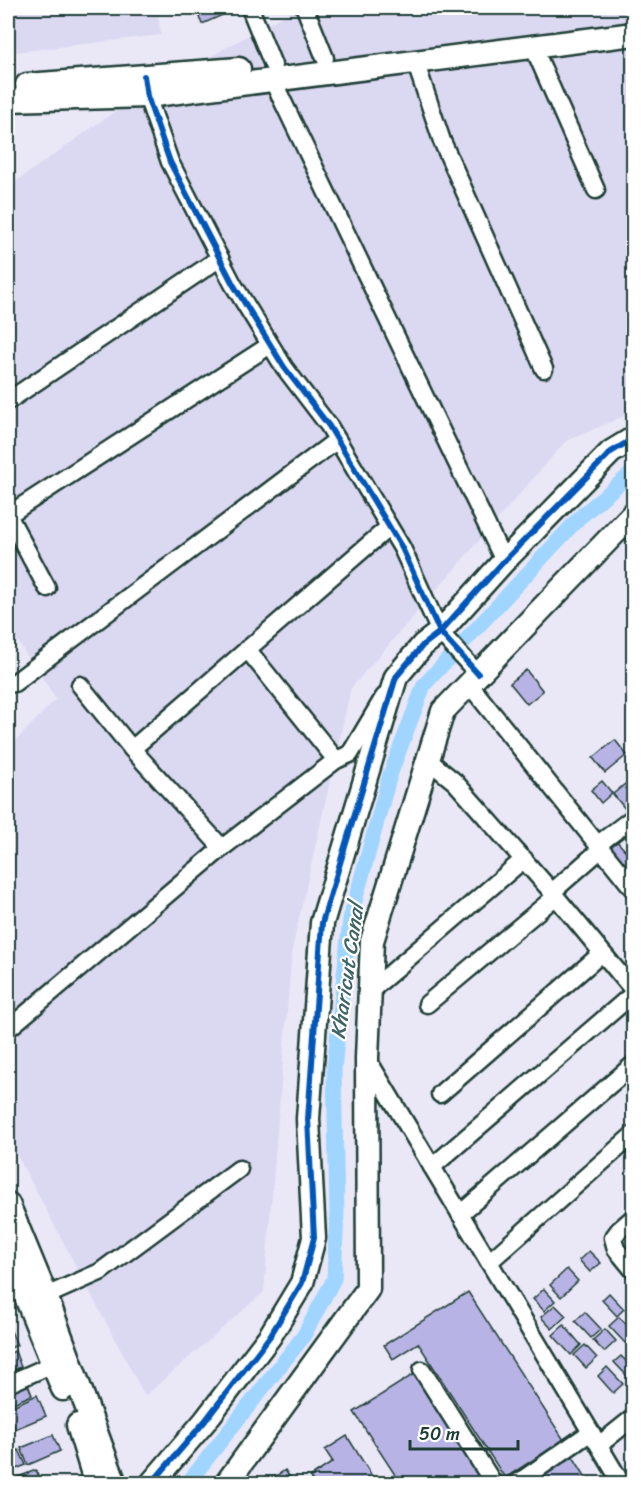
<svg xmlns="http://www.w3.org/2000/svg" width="641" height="1491" viewBox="0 0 641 1491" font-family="Sriracha,sans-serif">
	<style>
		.built { fill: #dbd8f2 }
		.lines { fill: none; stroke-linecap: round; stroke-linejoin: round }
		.canal { stroke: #9fd5fe; stroke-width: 15 }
		.building { fill: #b8b3e5; stroke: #1f3d34; stroke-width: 1.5 }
		.street-casing { stroke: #1f3d34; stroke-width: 21 }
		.secondary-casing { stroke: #1f3d34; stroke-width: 27 }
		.street { stroke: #fff; stroke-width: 16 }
		.secondary { stroke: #fff; stroke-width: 22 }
		.cycleway-casing { stroke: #fff; stroke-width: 10 }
		.cycleway { stroke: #0057b8; stroke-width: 6 }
		.labels { text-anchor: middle; stroke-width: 4.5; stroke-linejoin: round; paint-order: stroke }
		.water-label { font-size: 21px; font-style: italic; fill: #3f6366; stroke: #fff }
	</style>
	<rect width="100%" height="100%" fill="#eae8f7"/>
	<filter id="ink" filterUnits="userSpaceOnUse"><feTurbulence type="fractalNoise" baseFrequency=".0167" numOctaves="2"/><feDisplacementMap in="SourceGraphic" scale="12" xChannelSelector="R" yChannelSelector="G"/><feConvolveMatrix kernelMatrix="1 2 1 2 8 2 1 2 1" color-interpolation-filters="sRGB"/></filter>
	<g filter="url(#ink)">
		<g class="built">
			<path d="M8,8H157L161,35L8,53Z"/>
			<path d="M297,8H633V412L565,442L351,688L292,950L264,1292L145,1396L8,1138V749L56,699L8,627V187L124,105Z"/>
		</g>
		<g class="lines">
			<path class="canal" d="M187,1484L303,1337L334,1279L337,1212L334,1069L350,919L390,775L424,685L579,518L634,471"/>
		</g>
		<g class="building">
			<path d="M203,8H222L225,14L202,24L196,10Z"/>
			<path d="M526,670L543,691L527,704L510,683Z"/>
			<path d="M615,740L627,755L605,773L593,758Z"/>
			<path d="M602,781L612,793L601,803L591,790Z"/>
			<path d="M625,784L634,794V804L626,810L613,794Z"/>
			<path d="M613,837L634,860L625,869L604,845Z"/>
			<path d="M589,1251L601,1263L590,1272L579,1260Z"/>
			<path d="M567,1269L578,1281L561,1297L550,1285Z"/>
			<path d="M544,1289L555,1301L544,1311L533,1299Z"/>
			<path d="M468,1292L564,1440L505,1478L418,1343L393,1359L384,1345Z"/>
			<path d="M609,1293L624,1309L617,1316L602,1300Z"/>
			<path d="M555,1305L566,1316L552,1329L541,1317Z"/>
			<path d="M585,1312L601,1329L591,1338L575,1321Z"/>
			<path d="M619,1317L634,1332V1335L625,1343L609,1326Z"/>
			<path d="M8,1324L17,1345L8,1349Z"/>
			<path d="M564,1325L581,1345L571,1355L553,1335Z"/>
			<path d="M605,1329L616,1341L604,1352L593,1340Z"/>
			<path d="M585,1345L597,1358L586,1368L574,1355Z"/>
			<path d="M15,1351L21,1367L8,1372V1354Z"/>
			<path d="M621,1356L634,1369V1376L630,1379L614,1362Z"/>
			<path d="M607,1367L623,1384L613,1393L598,1376Z"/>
			<path d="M414,1374L484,1484H401L354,1412Z"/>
			<path d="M27,1382L32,1395L13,1403L8,1391Z"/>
			<path d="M37,1395L46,1416L15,1429L8,1408Z"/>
			<path d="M53,1435L60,1451L28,1465L21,1448Z"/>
			<path d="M8,1436L14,1449L8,1452Z"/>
			<path d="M347,1436L377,1484H315L310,1477L333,1462L325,1450Z"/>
			<path d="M19,1450L26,1465L8,1472V1455Z"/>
			<path d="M572,1455L590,1484H527Z"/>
			<path d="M36,1470L42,1484H9L8,1481Z"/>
			<path d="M285,1470L294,1484H264Z"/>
		</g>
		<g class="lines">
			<g class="street-casing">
				<g id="street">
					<path d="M250,8L273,65"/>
					<path d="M305,8L325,58"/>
					<path d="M533,46L596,190"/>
					<path d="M415,61L442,141L544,369"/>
					<path d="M272,79L504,561"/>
					<path d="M146,86L147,96L170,162L233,284L284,367L329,426L402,548L440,632L478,674"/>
					<path d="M8,401L220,258"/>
					<path d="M8,515L270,345"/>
					<path d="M8,515L47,588"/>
					<path d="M247,649L336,760"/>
					<path d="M8,684L14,683L337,440"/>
					<path d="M469,684L634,890"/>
					<path d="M80,685L132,749L222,848"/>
					<path d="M132,749L389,527"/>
					<path d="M428,760L455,782L552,892L634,991"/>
					<path d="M552,892L600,850L601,842L634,817"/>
					<path d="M370,991L524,859"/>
					<path d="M427,1004L555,897"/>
					<path d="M8,1029L222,848L336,760L350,754L384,697"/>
					<path d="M368,1060L622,1484"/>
					<path d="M440,1094L602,953"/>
					<path d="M432,1167L634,993"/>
					<path d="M460,1214L634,1064"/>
					<path d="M634,1217L619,1230L613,1238L616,1249L634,1271"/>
					<path d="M489,1262L634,1134"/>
					<path d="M37,1300L100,1272L239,1169"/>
					<path d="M422,1370L494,1484"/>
					<path d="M8,1384L53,1364"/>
					<path d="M599,1445L634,1417"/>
					<path d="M516,1484L591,1432"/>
				</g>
			</g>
			<g class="secondary-casing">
				<g id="secondary">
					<path d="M27,85L239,69"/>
					<path d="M8,100L147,96L634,34"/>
					<path d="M8,1204L46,1296L115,1484"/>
					<path d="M8,1253L63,1389"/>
					<path d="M78,1425L96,1484"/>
					<path d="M151,1484L205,1421L270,1336L302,1283L314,1238L308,1119L322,923L396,677L423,645L440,632L504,561L611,452L634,438"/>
					<path d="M226,1484L368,1289L367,1058L372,941L443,711L634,513"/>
				</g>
			</g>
			<use href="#street" class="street"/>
			<use href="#secondary" class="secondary"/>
			<g class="cycleway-casing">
				<g id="cycleway">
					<path d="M144,76L147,96L170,162L233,284L284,367L329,426L402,548L440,632L478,674"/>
					<path d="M151,1484L205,1421L270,1336L302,1283L314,1238L308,1119L322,923L396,677L423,645L440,632L504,561L611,452L634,438"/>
				</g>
			</g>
			<use href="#cycleway" class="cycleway"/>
		</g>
	</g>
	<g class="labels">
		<g class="water-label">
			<text transform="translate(347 971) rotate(-82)" y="7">Kharicut Canal</text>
		</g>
	</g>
	<rect width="641" height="1491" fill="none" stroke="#fff" stroke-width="30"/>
	<rect x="15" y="15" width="611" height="1461" fill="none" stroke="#1f3d34" stroke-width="2" filter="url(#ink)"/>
	<path d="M410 1440v9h108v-9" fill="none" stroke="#1f3d34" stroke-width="3"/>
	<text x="419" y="1440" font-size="18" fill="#1f3d34" stroke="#ffffff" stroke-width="4.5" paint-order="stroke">50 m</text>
</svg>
